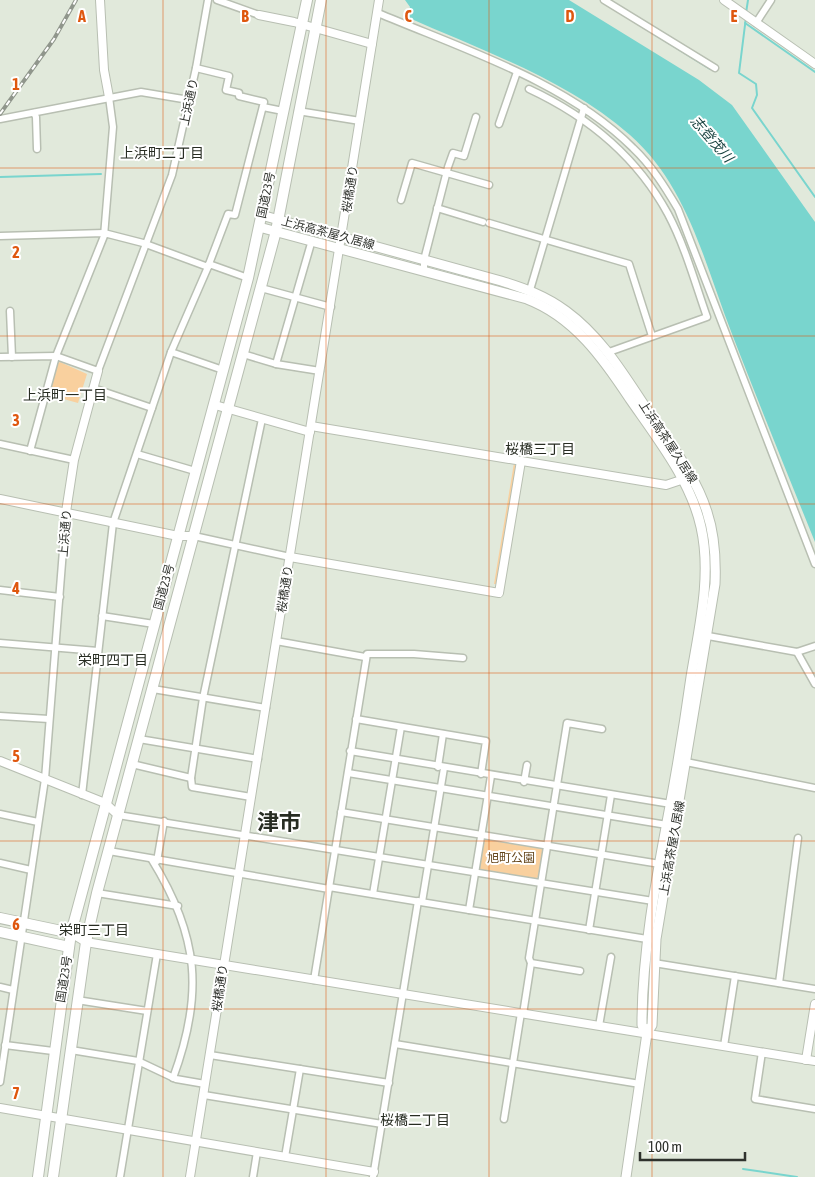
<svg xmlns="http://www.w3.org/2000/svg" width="815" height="1177" viewBox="0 0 815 1177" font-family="'Asap Condensed','Noto Sans JP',sans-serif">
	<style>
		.green { fill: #f9d09e }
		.water { fill: #79d5ce }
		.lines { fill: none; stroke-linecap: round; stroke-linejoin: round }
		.stream { stroke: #79d5ce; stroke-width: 2 }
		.minor-casing { stroke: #b8bfb2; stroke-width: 9 }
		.tertiary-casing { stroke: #b8bfb2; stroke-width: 10 }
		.secondary-casing { stroke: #b8bfb2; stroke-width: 11 }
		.primary-casing { stroke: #b8bfb2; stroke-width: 12 }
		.trunk-casing { stroke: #b8bfb2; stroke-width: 12 }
		.minor { stroke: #fff; stroke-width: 6 }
		.tertiary { stroke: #fff; stroke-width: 8 }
		.secondary { stroke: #fff; stroke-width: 9 }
		.primary { stroke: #fff; stroke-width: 10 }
		.trunk { stroke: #fff; stroke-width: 10 }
		.rail-casing { stroke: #90968c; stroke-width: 4 }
		.rail { stroke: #fff; stroke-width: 2; stroke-dasharray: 5.5; stroke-linecap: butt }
		.grid { fill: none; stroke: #df570e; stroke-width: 1; stroke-opacity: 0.55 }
		.labels { text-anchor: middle; stroke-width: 4; stroke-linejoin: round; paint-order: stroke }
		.street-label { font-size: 12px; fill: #2f322d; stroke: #fff }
		.park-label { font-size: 12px; fill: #65461c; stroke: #fff }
		.water-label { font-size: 14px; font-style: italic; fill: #133e3b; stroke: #fff }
		.neighbourhood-label { font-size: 14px; fill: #272c22; stroke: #fff }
		.town-label { font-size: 22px; font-weight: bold; fill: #272c22; stroke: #fff }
		.grid-label { font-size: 16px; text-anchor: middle; font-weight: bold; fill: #df570e; stroke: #fff; stroke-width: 4; stroke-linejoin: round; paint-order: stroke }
	</style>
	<rect width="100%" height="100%" fill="#e1e9db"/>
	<g class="green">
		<path d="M60,362L87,374L78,403L49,395L58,363Z"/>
		<path d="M514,463L516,468L497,584H494Z"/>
		<path d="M484,838L541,846L543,850L538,877L535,879L478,870Z"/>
	</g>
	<path class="water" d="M405,0H569L699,80L732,105L815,222V542C787,473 759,404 732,334C705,265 688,186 630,135C566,79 483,51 407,17L410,7Z"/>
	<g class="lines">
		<g class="stream">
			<path d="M746,13L748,0"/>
			<path d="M622,14L710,69"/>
			<path d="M746,17L739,73L756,84L757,95L752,108L815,197"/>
			<path d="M745,23L815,72"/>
			<path d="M0,177L101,174"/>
			<path d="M743,1169L797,1177"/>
		</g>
		<g class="minor-casing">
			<g id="minor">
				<path d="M217,0L259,15"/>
				<path d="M604,0L715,68"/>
				<path d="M378,13C463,49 567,82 633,148C652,166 665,187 678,209L815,564"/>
				<path d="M756,23L771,0"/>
				<path d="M196,68L229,76L226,90L239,93V96L264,102L235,215L228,214L209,264"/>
				<path d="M529,89C587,116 637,157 668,214C685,246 695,283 707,317L609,352"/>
				<path d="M263,107L283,111"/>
				<path d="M298,111L360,121"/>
				<path d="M34,113L36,117L37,149"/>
				<path d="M0,119L141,92L189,100"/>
				<path d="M499,124L517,72"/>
				<path d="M401,200L412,163L489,185"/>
				<path d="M437,208L483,222"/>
				<path d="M489,223L629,264L652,336"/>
				<path d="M0,236L104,233L143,243L208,267L209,264L248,278"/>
				<path d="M424,270V260L448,167L453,153L464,156L476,117"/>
				<path d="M261,288L331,307"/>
				<path d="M530,290L584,108"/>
				<path d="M10,311L12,357"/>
				<path d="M171,352L223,370"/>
				<path d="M243,354L276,364L320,371"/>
				<path d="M0,357L56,356L98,371L172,175L196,68L208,0"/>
				<path d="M276,364L312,240"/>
				<path d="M93,388L152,408"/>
				<path d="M0,444L74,460"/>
				<path d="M30,451L56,356L104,236L113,127L109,97"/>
				<path d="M137,454L195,471"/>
				<path d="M194,536L290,557"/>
				<path d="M0,590L60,597"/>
				<path d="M102,616L154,624"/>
				<path d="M708,636L797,652L815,646"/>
				<path d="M276,641L365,657"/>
				<path d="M0,643L98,651"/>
				<path d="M797,652L815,684"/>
				<path d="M153,689L266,708"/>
				<path d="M0,716L49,719"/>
				<path d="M356,719L486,741L481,774"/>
				<path d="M139,739L258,759"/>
				<path d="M350,751L671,804"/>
				<path d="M686,762L815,788"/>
				<path d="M132,764L191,778"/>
				<path d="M438,767L443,734"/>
				<path d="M348,773L667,825"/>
				<path d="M524,782L527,765"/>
				<path d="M82,795L113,523L171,352L208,267"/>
				<path d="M251,797L192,787L191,778L203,698L262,419"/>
				<path d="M341,812L660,864"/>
				<path d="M0,814L38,822"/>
				<path d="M118,815L653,901"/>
				<path d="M109,851L329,889"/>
				<path d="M152,860C199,936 204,994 173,1078"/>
				<path d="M157,861L164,821"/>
				<path d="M0,863L31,870"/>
				<path d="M329,887L647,939"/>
				<path d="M97,893L178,906"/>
				<path d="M373,894L401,727"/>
				<path d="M422,902L444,768"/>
				<path d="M469,910L491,776"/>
				<path d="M589,930L611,795"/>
				<path d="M531,963L580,971"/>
				<path d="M654,963L815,989"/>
				<path d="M314,980L367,654H414L463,658"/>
				<path d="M779,983L798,838"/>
				<path d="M0,987L13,990"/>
				<path d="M77,1000L147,1011"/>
				<path d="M523,1014L531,963L529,958L567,723L602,729"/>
				<path d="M599,1026L611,957"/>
				<path d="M395,1044L640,1084"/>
				<path d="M5,1045L53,1051"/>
				<path d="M724,1046L735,976"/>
				<path d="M71,1050L138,1061L176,1079L205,1084"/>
				<path d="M762,1052L755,1099L815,1109"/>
				<path d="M210,1055L389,1083"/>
				<path d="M0,1082L45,779L66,512"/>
				<path d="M204,1095L382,1124"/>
				<path d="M504,1119L521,1013"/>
				<path d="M285,1157L300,1069"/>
				<path d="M120,1177L157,954"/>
				<path d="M253,1177L257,1152"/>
				<path d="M373,1177L418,901"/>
			</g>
		</g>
		<g class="tertiary-casing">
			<g id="tertiary">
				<path d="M100,0L104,70L109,97"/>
				<path d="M724,0L815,64"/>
				<path d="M259,15L294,22L372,44"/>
				<path d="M215,405L310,432"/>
				<path d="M311,426L666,485L681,480"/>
				<path d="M0,499L178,536H194"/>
				<path d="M66,512L74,460L98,371"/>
				<path d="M290,557L499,593L521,461"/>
				<path d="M0,761L105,803L118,815"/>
				<path d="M71,933L86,942L157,954L815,1061"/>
				<path d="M806,1060L815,1004"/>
				<path d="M0,1108L374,1172"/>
				<path d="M190,1177L379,0"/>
			</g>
		</g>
		<g class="secondary-casing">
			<g id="secondary">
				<path d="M261,215L501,281C524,288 546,296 566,311C603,338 625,377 650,414C671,445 696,476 707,512C715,536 716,560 715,584L656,939L652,1025L647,1033L626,1177"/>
				<path d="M259,227L527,299C574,317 603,358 630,399C657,438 691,481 701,527C712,576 699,628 691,677C685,720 678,763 670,806C657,876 643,946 642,1018V1025L647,1033"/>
			</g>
		</g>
		<g class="primary-casing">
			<g id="primary">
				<path d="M0,918L71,933"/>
				<path d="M0,932L69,947"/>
			</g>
		</g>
		<g class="trunk-casing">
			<g id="trunk">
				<path d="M38,1177L71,933L248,278L307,0"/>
				<path d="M53,1177L86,942L97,893L276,231L321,0"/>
			</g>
		</g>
		<use href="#minor" class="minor"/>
		<use href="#tertiary" class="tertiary"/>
		<use href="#secondary" class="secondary"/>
		<use href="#primary" class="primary"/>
		<use href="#trunk" class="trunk"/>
		<g class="rail-casing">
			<path id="rail" d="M0,114L54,39L76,0"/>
		</g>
		<use href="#rail" class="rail"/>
	</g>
	<path class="grid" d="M163,0V1177M326,0V1177M489,0V1177M652,0V1177M0,168H815M0,336H815M0,504H815M0,673H815M0,841H815M0,1009H815"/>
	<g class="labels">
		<g class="street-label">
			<text transform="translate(189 102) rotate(-78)" y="4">上浜通り</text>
			<text transform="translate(350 189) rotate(-81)" y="4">桜橋通り</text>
			<text transform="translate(266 195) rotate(-78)" y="4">国道23号</text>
			<text transform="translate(328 233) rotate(15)" y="4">上浜高茶屋久居線</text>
			<text transform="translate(668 442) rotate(57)" y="4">上浜高茶屋久居線</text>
			<text transform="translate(65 533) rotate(-85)" y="4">上浜通り</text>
			<text transform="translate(164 587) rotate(-75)" y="4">国道23号</text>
			<text transform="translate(285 589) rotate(-81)" y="4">桜橋通り</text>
			<text transform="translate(672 848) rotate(-80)" y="4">上浜高茶屋久居線</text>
			<text transform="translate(64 979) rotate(-81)" y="4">国道23号</text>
			<text transform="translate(220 988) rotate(-82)" y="4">桜橋通り</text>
		</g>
		<g class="park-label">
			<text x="511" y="862">旭町公園</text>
		</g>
		<g class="water-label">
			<text transform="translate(712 139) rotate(49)" y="5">志登茂川</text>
		</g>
		<g class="neighbourhood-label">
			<text x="162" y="158">上浜町二丁目</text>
			<text x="65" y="400">上浜町一丁目</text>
			<text x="540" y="454">桜橋三丁目</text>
			<text x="113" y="665">栄町四丁目</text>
			<text x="94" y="935">栄町三丁目</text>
			<text x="415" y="1125">桜橋二丁目</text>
		</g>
		<g class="town-label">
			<text x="279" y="830">津市</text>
		</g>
	</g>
	<g class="grid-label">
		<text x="82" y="22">A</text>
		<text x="245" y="22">B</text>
		<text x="408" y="22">C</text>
		<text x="570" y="22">D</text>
		<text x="734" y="22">E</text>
		<text x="16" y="90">1</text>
		<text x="16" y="258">2</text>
		<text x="16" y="426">3</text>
		<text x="16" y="594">4</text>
		<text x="16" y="762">5</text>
		<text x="16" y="930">6</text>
		<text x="16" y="1099">7</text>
	</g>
	<path d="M640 1152v8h105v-8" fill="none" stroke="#2f322d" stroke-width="2.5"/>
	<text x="648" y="1152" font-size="15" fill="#2f322d" stroke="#ffffff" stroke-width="4" paint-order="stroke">100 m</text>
</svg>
